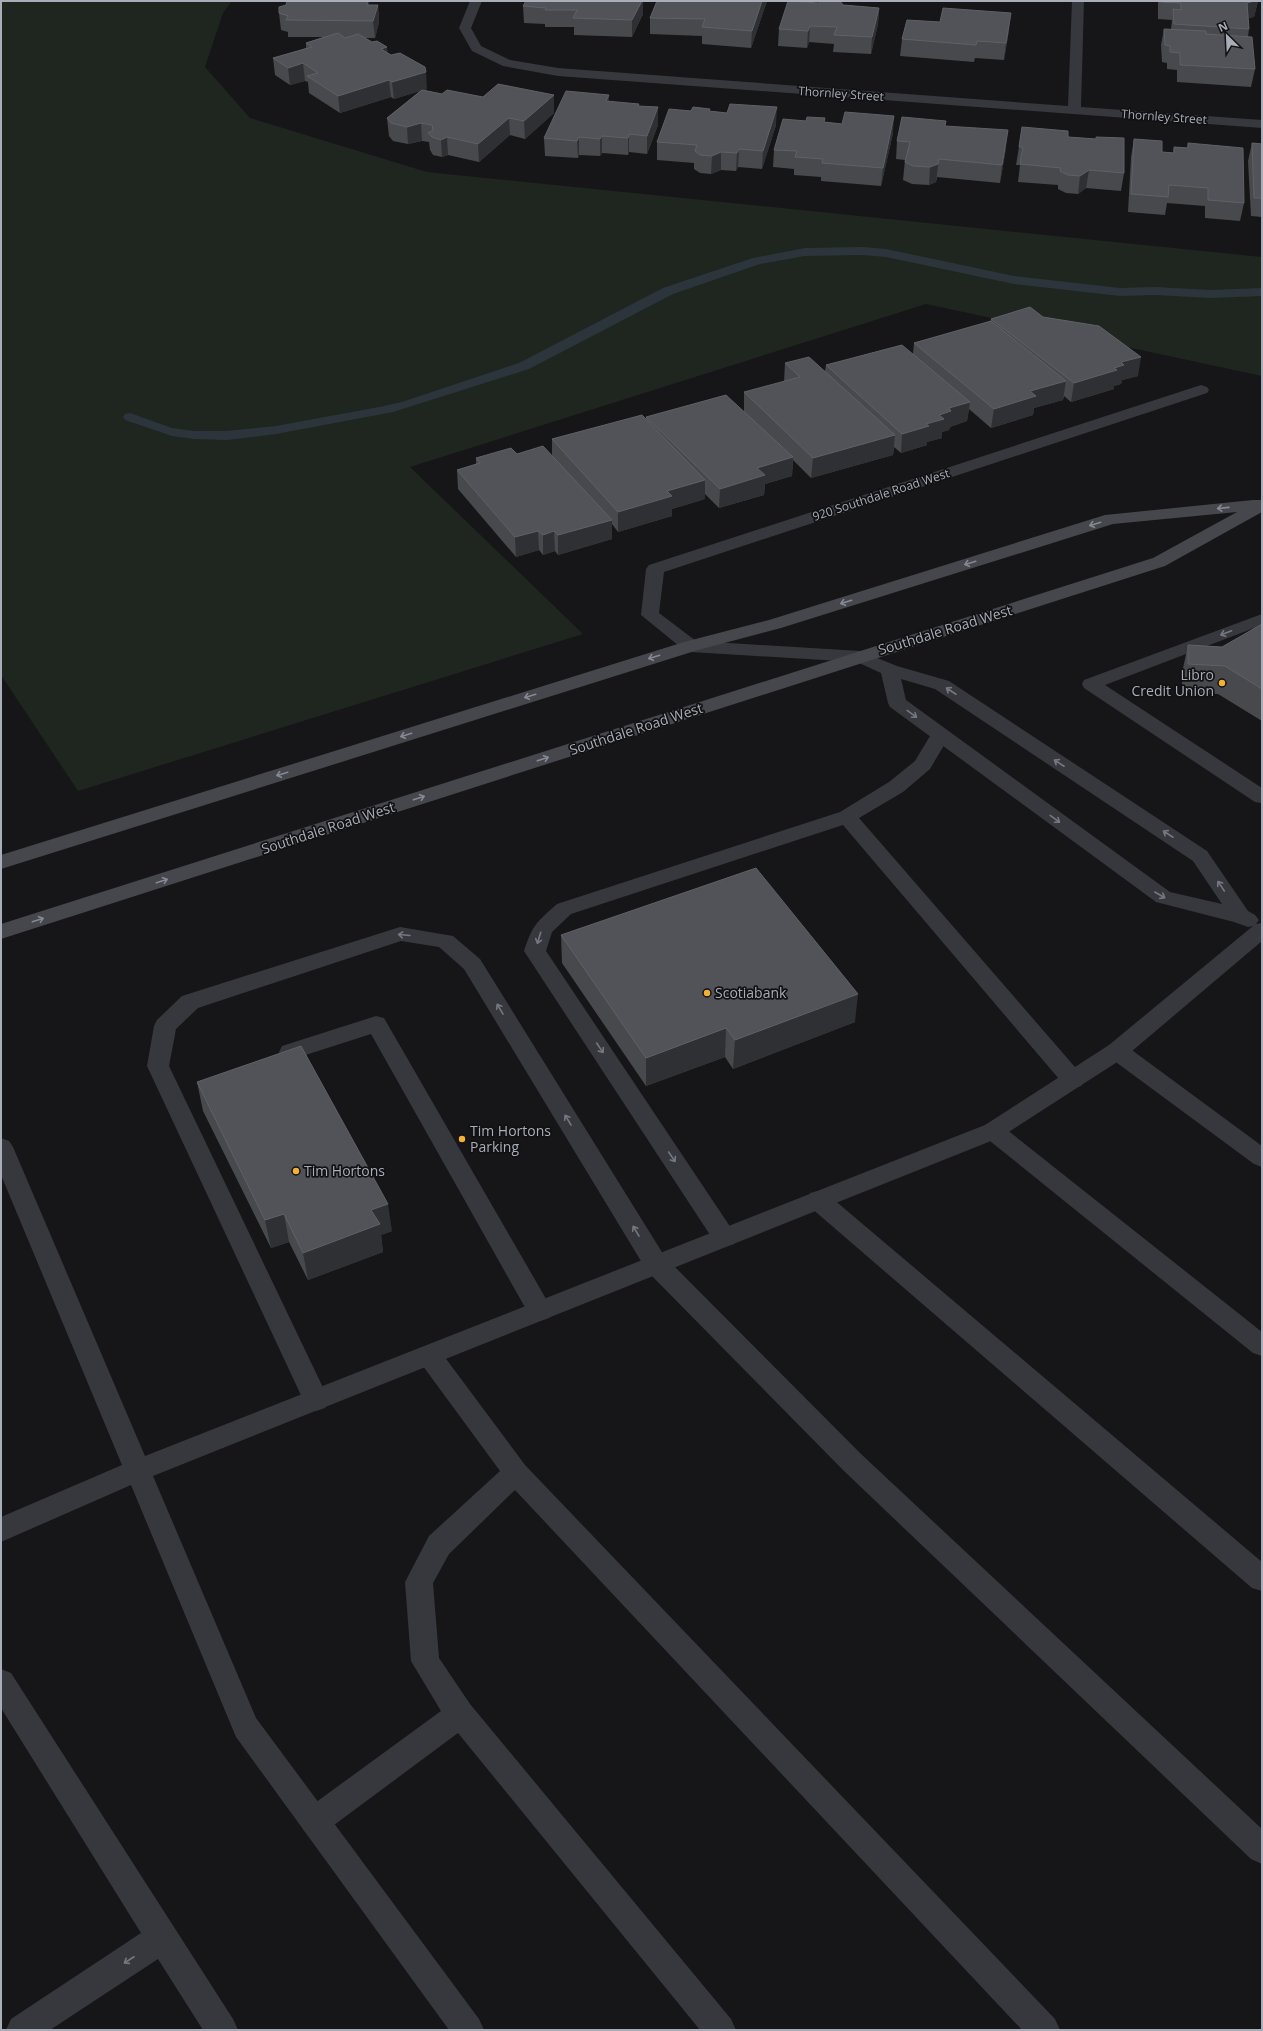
<svg xmlns="http://www.w3.org/2000/svg" width="1263" height="2031" viewBox="0 0 1263 2031" font-family="'Open Sans',sans-serif">
	<style>
		.green { fill: #1e261f }
		.lines { fill: none; stroke-linecap: round; stroke-linejoin: round }
		.stream { fill: #2c353c; fill-rule: evenodd }
		.lane { fill: #37383d; fill-rule: evenodd }
		.street { fill: #37383d; fill-rule: evenodd }
		.secondary { fill: #45474d; fill-rule: evenodd }
		.wall { fill: #47494d }
		.shaded-wall { fill: #2f3033 }
		.building { fill: #525359; stroke: #5f6168 }
		.oneway { stroke: #858993 }
		.oneway2 { stroke: #757881 }
		.poi-dot { fill: #f2b134; stroke: #111113; stroke-width: 1.5 }
		.labels { text-anchor: middle; stroke-width: 3.5; stroke-linejoin: round; paint-order: stroke }
		.far-street-label { font-size: 12px; fill: #a8adb8; stroke: #111113 }
		.street-label { font-size: 14px; fill: #a8adb8; stroke: #111113 }
		.poi-label { font-size: 14px; fill: #a8adb8; stroke: #111113; text-anchor: start }
	</style>
	<rect width="100%" height="100%" fill="#161618"/>
	<path class="green" d="M1,1H232L223,13L205,67L250,118L427,172L1262,257V376L926,304L410,467L583,634L78,791L1,675Z"/>
	<g class="lines">
		<path class="stream" d="M863,247L886,249L1014,276L1120,288L1155,287L1211,290L1262,288V296L1211,298L1155,295L1120,296L1014,284L886,257L863,255L805,256L760,264L673,294L529,369L393,412L276,434L227,440L194,439L172,436L125,420L123,417L125,414L130,413L172,428L194,431H227L276,426L379,407L402,402L519,363L663,288L753,258L805,248Z"/>
		<g class="lane">
			<path d="M1262,614V625L1105,685L1262,788V803L1255,802L1084,688L1082,684L1084,680Z"/>
			<path d="M940,729L947,731L950,735L930,769L903,792L859,818L1081,1074L1084,1080L1081,1086L1073,1088L1065,1086L843,825L571,914L552,932L546,951L737,1237L734,1244L725,1247L716,1244L524,951C533,924 536,923 557,904L840,812L889,782L915,761L933,731Z"/>
			<path d="M400,927L453,936L480,959L665,1257L861,1454L1262,1829V1864L1251,1859L843,1470L647,1271L464,969L439,947L401,941L198,1008L176,1029L169,1066L329,1400L325,1408L316,1411L307,1408L147,1066L154,1026L157,1020L182,996Z"/>
			<path d="M376,1016L384,1018L549,1304L552,1311L549,1318L540,1321L531,1318L371,1034L290,1060L282,1058L279,1052L282,1046Z"/>
			<path d="M1117,1043L1125,1045L1262,1146V1167L1254,1164L1109,1057L1106,1051L1109,1045Z"/>
			<path d="M993,1122L1001,1125L1262,1332V1356L1253,1353L985,1137L981,1131L985,1125Z"/>
			<path d="M818,1191L826,1193L1262,1562V1591L1252,1588L810,1207L806,1200L810,1193Z"/>
			<path d="M429,1345L438,1348L525,1465L1055,2019L1060,2030H1022L515,1490L449,1554L433,1583L439,1658L470,1704L731,2019L736,2030H700L458,1733L326,1831L315,1836L304,1831L300,1821L304,1811L441,1711L411,1661L405,1582L429,1536L500,1471L420,1362L416,1355L420,1348Z"/>
			<path d="M1,1669L11,1673L233,2019L238,2030H203L158,1959L50,2030H6L11,2019L141,1933L1,1708Z"/>
		</g>
		<g class="street">
			<path d="M470,1H482L471,28L481,46L510,60L558,68L1068,106L1072,1H1084L1081,107L1262,120V128L558,76L503,66L472,51L459,28Z"/>
			<path d="M1201,385L1207,387L1209,390L1207,393L664,572L659,613L696,641L860,651L897,666L949,681L1207,851L1248,911L1255,915L1259,920L1256,924L1262,923V941L1125,1057L1001,1137L153,1476L256,1718L479,2019L484,2030H449L236,1737L131,1485L1,1542V1517L122,1465L1,1175V1138L9,1141L13,1147L145,1456L985,1125L1109,1045L1253,926L1248,927L1234,922L1156,902L890,707L888,703L881,673L857,662L691,652L684,650L641,615L646,569L649,565ZM901,679L935,689L1193,861L1222,904L1170,892L906,700Z"/>
		</g>
		<path class="secondary" d="M1253,500H1262V512L1165,566L1,939V924L1153,558L1237,512L1113,524L781,628L698,650L1,869V855L684,642L769,620L1105,515Z"/>
	</g>
	<g class="wall">
		<path d="M526,1H643V14L632,37L574,35V27H545V24L524,23L523,6Z"/>
		<path d="M657,1H767L751,48L702,44V36L650,34V18Z"/>
		<path d="M1158,1H1258L1254,17L1248,18L1249,29L1248,37L1255,69L1251,87L1177,82V70L1167,69V63L1162,62L1161,45L1164,29H1171L1172,20L1158,19Z"/>
		<path d="M286,5H378L379,22L375,38H365L388,53L427,89L424,90L442,94L483,97L554,95V113L525,139L510,135L479,162L448,155L442,157L433,155L430,150L429,142L422,141L408,144L393,141L389,136L387,118L420,91L394,99L391,97L340,113L309,93L308,82L305,81L290,85L275,75L273,58L306,48V43L323,37H288V32L281,30L279,13Z"/>
		<path d="M843,5L879,8L878,24L871,54L833,52L834,44L809,42L807,48L778,46L779,29Z"/>
		<path d="M1009,30L1004,60L975,58L974,62L900,56L902,39Z"/>
		<path d="M609,95V101L639,106L658,125L647,154L629,152L628,155L602,153L600,156L579,155L578,158L545,156L544,138Z"/>
		<path d="M691,111L710,112L776,125L762,169L738,167L736,171L721,170L711,174L700,173L694,169V163L657,160V142Z"/>
		<path d="M825,122L893,133L881,186L821,181V177L794,175V169L773,167L774,150Z"/>
		<path d="M946,126L1006,148L1000,183L937,177L936,182L929,185L912,184L903,180L905,160L896,159L897,141Z"/>
		<path d="M1068,137L1124,173L1121,191L1086,188L1078,194L1066,193L1058,189V185L1018,182L1020,165H1016L1019,147Z"/>
		<path d="M1134,139L1162,152L1173,153L1174,147L1187,148L1188,143L1244,203L1240,221L1205,218V206L1167,203L1165,215L1128,212L1131,157Z"/>
		<path d="M1252,143L1262,144V217L1251,216L1248,161Z"/>
		<path d="M1043,317L1138,376L1122,380L1121,384L1114,386V389L1071,402L1064,396L1063,400L1034,408L1033,415L991,428L969,409L967,421L950,427L949,430L942,432V438L927,442V445L901,453L894,447L893,455L811,478L793,460L792,476L765,484L764,495L719,508L705,494V499L672,509V516L618,532L612,524V539L558,555L555,551L543,555L539,550L516,557L458,489L457,470L476,464V458L517,454L552,456V439L646,420V417L744,411V392L784,382L785,363L825,371L826,365L913,354L914,343L990,322L991,319Z"/>
		<path d="M1262,624V721L1218,694L1182,692V673L1188,645L1222,647Z"/>
		<path d="M561,935L855,1022L733,1069L725,1057L646,1086L562,963Z"/>
		<path d="M197,1082L392,1231L381,1235L383,1252L308,1280L289,1242L271,1248L203,1111Z"/>
	</g>
	<g class="shaded-wall">
		<path d="M368,1H369L370,13L367,5Z"/>
		<path d="M642,1H643V14L632,37V20Z"/>
		<path d="M762,1H767L751,48L752,31Z"/>
		<path d="M1254,1H1258L1254,17L1243,19L1247,3Z"/>
		<path d="M378,5L379,22L375,38L373,21Z"/>
		<path d="M879,8L878,24L871,54L872,37Z"/>
		<path d="M1011,13L1009,30L1004,60L1006,43Z"/>
		<path d="M810,26L809,42L807,48L808,31Z"/>
		<path d="M387,47L389,64L381,49Z"/>
		<path d="M303,63L305,81L290,85L288,68Z"/>
		<path d="M426,72L427,89L394,99L392,82Z"/>
		<path d="M389,80L391,97L340,113L338,96Z"/>
		<path d="M554,95V113L525,139L524,121Z"/>
		<path d="M609,95V112L606,101Z"/>
		<path d="M658,107V125L647,154V136Z"/>
		<path d="M777,107L776,125L762,169L763,151Z"/>
		<path d="M894,116L893,133L881,186L883,168Z"/>
		<path d="M509,118L510,135L479,162L478,144Z"/>
		<path d="M421,123L422,141L408,144L407,127Z"/>
		<path d="M1008,130L1006,148L1000,183L1002,165Z"/>
		<path d="M629,134V152L628,155V138Z"/>
		<path d="M602,136V153L600,156V139Z"/>
		<path d="M447,137L448,155L442,157L441,140Z"/>
		<path d="M579,137V155L578,158L577,141Z"/>
		<path d="M739,149L738,167L736,171L737,153Z"/>
		<path d="M721,152V170L711,174L712,156Z"/>
		<path d="M939,159L936,182L929,185L930,167Z"/>
		<path d="M1089,170L1086,188L1078,194L1080,176Z"/>
		<path d="M1141,357L1138,376L1122,380L1121,384L1114,386V389L1071,402L1074,383L1114,368L1121,362Z"/>
		<path d="M1066,381L1063,400L1034,408L1033,415L991,428L994,409L1030,391Z"/>
		<path d="M970,402L967,421L950,427L949,430L942,432V438L927,442V445L901,453L902,434L926,424L939,415L949,408Z"/>
		<path d="M895,435L893,455L811,478L813,458Z"/>
		<path d="M793,457L792,476L765,484L764,495L719,508L720,489L757,468Z"/>
		<path d="M705,480V499L672,509V516L618,532V512L667,491Z"/>
		<path d="M612,520V539L558,555V535Z"/>
		<path d="M538,531L539,550L516,557L515,537Z"/>
		<path d="M554,531L555,551L543,555V535Z"/>
		<path d="M858,994L855,1022L733,1069L735,1040Z"/>
		<path d="M726,1028L725,1057L646,1086V1058Z"/>
		<path d="M388,1204L392,1231L381,1235L383,1252L308,1280L303,1253L371,1210Z"/>
		<path d="M284,1214L289,1242L271,1248L265,1220Z"/>
	</g>
	<g class="building">
		<path d="M287,1H368L367,5H378L373,21L286,20L288,16L279,13V7L286,5Z"/>
		<path d="M526,1H642L632,20L573,18L577,10H545L546,8L523,6Z"/>
		<path d="M657,1H762L752,31L702,27L705,19L650,18Z"/>
		<path d="M788,1L819,3L822,1H840L843,5L879,8L872,37L834,35L837,27L810,26L808,31L779,29Z"/>
		<path d="M1161,1H1254L1247,3L1249,29L1174,24L1173,9L1181,10V3L1161,2Z"/>
		<path d="M943,8L1011,13L1006,43L977,41L976,45L902,39L907,20L940,22Z"/>
		<path d="M1164,29L1206,31V34L1252,37L1255,69L1180,65V53L1170,52V46L1165,45Z"/>
		<path d="M338,33L345,38L358,34L372,42L377,41L387,47L381,49L391,55L400,53L425,67L426,72L392,82L389,80L338,96L307,76L318,73L303,63L288,68L273,58L312,47L306,43Z"/>
		<path d="M498,84L554,95L524,121L509,118L478,144L447,137L441,140L432,137L428,133L433,130L432,125L421,123L407,127L391,123L387,118L422,90L442,94L447,90L483,97Z"/>
		<path d="M566,91L609,95L606,101L639,104L638,106L658,107L647,136L629,134L628,138L602,136L600,139L579,137L577,141L544,138Z"/>
		<path d="M730,104L777,107L763,151L739,149L737,153L721,152L712,156L700,155L695,151L697,145L657,142L669,109L691,111L693,107L710,109L709,111L727,113Z"/>
		<path d="M845,112L894,116L883,168L822,163L823,159L795,157L797,151L774,150L783,119L806,121L807,117L825,118L824,122L842,124Z"/>
		<path d="M902,117L946,121L945,126L1008,130L1002,165L939,159L938,164L930,167L913,166L905,162L910,142L897,141Z"/>
		<path d="M1022,127L1068,131V137L1096,139V137L1124,138V173L1089,170L1080,176L1068,175L1060,171L1061,168L1020,164L1023,147H1019Z"/>
		<path d="M1134,139L1162,141V152L1174,153V147L1188,148V143L1243,148L1244,203L1208,200V188L1169,185L1168,197L1131,194Z"/>
		<path d="M1252,143L1262,144V198H1254Z"/>
		<path d="M1030,307L1043,317L1099,326L1141,357L1121,362L1124,365L1114,368L1117,370L1074,383L991,319Z"/>
		<path d="M991,321L1066,381L1030,391L1036,396L994,409L914,343Z"/>
		<path d="M902,345L970,402L949,408L951,411L939,415L944,419L926,424L929,426L902,434L826,365Z"/>
		<path d="M809,357L895,435L813,458L744,392L800,377L785,363Z"/>
		<path d="M726,395L793,457L757,468L765,475L720,489L646,417Z"/>
		<path d="M642,415L705,480L667,491L672,496L618,512L552,439Z"/>
		<path d="M543,446L612,520L558,535L554,531L543,535L538,531L515,537L457,470L480,463L476,458L511,448L517,454Z"/>
		<path d="M1262,624V689L1225,666L1188,664V645L1222,647Z"/>
		<path d="M756,868L858,994L735,1040L726,1028L646,1058L561,935Z"/>
		<path d="M301,1046L388,1204L371,1210L380,1224L303,1253L284,1214L265,1220L197,1082Z"/>
	</g>
	<defs><path id="oneway-shaft" d="M-6 0H5M1.5-3L5.5 0L1.5 3" fill="none" stroke-width="1.6" stroke-linecap="round" stroke-linejoin="round"/></defs>
	<g class="oneway">
		<use href="#oneway-shaft" transform="translate(1223 508) rotate(174)"/>
		<use href="#oneway-shaft" transform="translate(1095 524) rotate(163)"/>
		<use href="#oneway-shaft" transform="translate(970 563) rotate(163)"/>
		<use href="#oneway-shaft" transform="translate(846 602) rotate(163)"/>
		<use href="#oneway-shaft" transform="translate(654 657) rotate(163)"/>
		<use href="#oneway-shaft" transform="translate(530 696) rotate(163)"/>
		<use href="#oneway-shaft" transform="translate(406 735) rotate(163)"/>
		<use href="#oneway-shaft" transform="translate(543 759) rotate(-18)"/>
		<use href="#oneway-shaft" transform="translate(282 774) rotate(163)"/>
		<use href="#oneway-shaft" transform="translate(419 798) rotate(-18)"/>
		<use href="#oneway-shaft" transform="translate(162 881) rotate(-18)"/>
		<use href="#oneway-shaft" transform="translate(38 920) rotate(-18)"/>
	</g>
	<g class="oneway2">
		<use href="#oneway-shaft" transform="translate(1226 633) rotate(159)"/>
		<use href="#oneway-shaft" transform="translate(951 691) rotate(-147)"/>
		<use href="#oneway-shaft" transform="translate(912 714) rotate(36)"/>
		<use href="#oneway-shaft" transform="translate(1059 763) rotate(-147)"/>
		<use href="#oneway-shaft" transform="translate(1055 819) rotate(36)"/>
		<use href="#oneway-shaft" transform="translate(1168 834) rotate(-147)"/>
		<use href="#oneway-shaft" transform="translate(1221 886) rotate(-124)"/>
		<use href="#oneway-shaft" transform="translate(1160 895) rotate(30)"/>
		<use href="#oneway-shaft" transform="translate(404 935) rotate(-175)"/>
		<use href="#oneway-shaft" transform="translate(539 938) rotate(107)"/>
		<use href="#oneway-shaft" transform="translate(500 1009) rotate(-121)"/>
		<use href="#oneway-shaft" transform="translate(600 1048) rotate(56)"/>
		<use href="#oneway-shaft" transform="translate(568 1120) rotate(-121)"/>
		<use href="#oneway-shaft" transform="translate(672 1157) rotate(56)"/>
		<use href="#oneway-shaft" transform="translate(636 1231) rotate(-121)"/>
		<use href="#oneway-shaft" transform="translate(129 1960) rotate(147)"/>
	</g>
	<g class="poi-dot">
		<circle cx="1222" cy="683" r="4"/>
		<circle cx="707" cy="993" r="4"/>
		<circle cx="462" cy="1139" r="4"/>
		<circle cx="296" cy="1171" r="4"/>
	</g>
	<g class="labels">
		<g class="far-street-label">
			<text transform="translate(841 94) rotate(4)" y="4">Thornley Street</text>
			<text transform="translate(1164 117) rotate(4)" y="4">Thornley Street</text>
			<text transform="translate(881 495) rotate(-18)" y="4">920 Southdale Road West</text>
		</g>
		<g class="street-label">
			<text transform="translate(945 630) rotate(-17)" y="5">Southdale Road West</text>
			<text transform="translate(636 729) rotate(-18)" y="5">Southdale Road West</text>
			<text transform="translate(328 828) rotate(-18)" y="5">Southdale Road West</text>
		</g>
		<g class="poi-label">
			<text x="1214" y="680" text-anchor="end">Libro<tspan x="1214" dy="16">Credit Union</tspan></text>
			<text x="715" y="998">Scotiabank</text>
			<text x="470" y="1136">Tim Hortons<tspan x="470" dy="16">Parking</tspan></text>
			<text x="304" y="1176">Tim Hortons</text>
		</g>
	</g>
	<rect width="1263" height="2031" fill="none" stroke="#a8adb8" stroke-width="4"/>
	<g transform="translate(1227 36) rotate(336)" stroke="#111113" stroke-width="3" paint-order="stroke">
	<path d="M0-3L7 15L0 10L-7 15Z" fill="#a8adb8"/>
	<text y="-6" font-size="11" font-weight="bold" text-anchor="middle" fill="#a8adb8">N</text>
	</g>
</svg>
